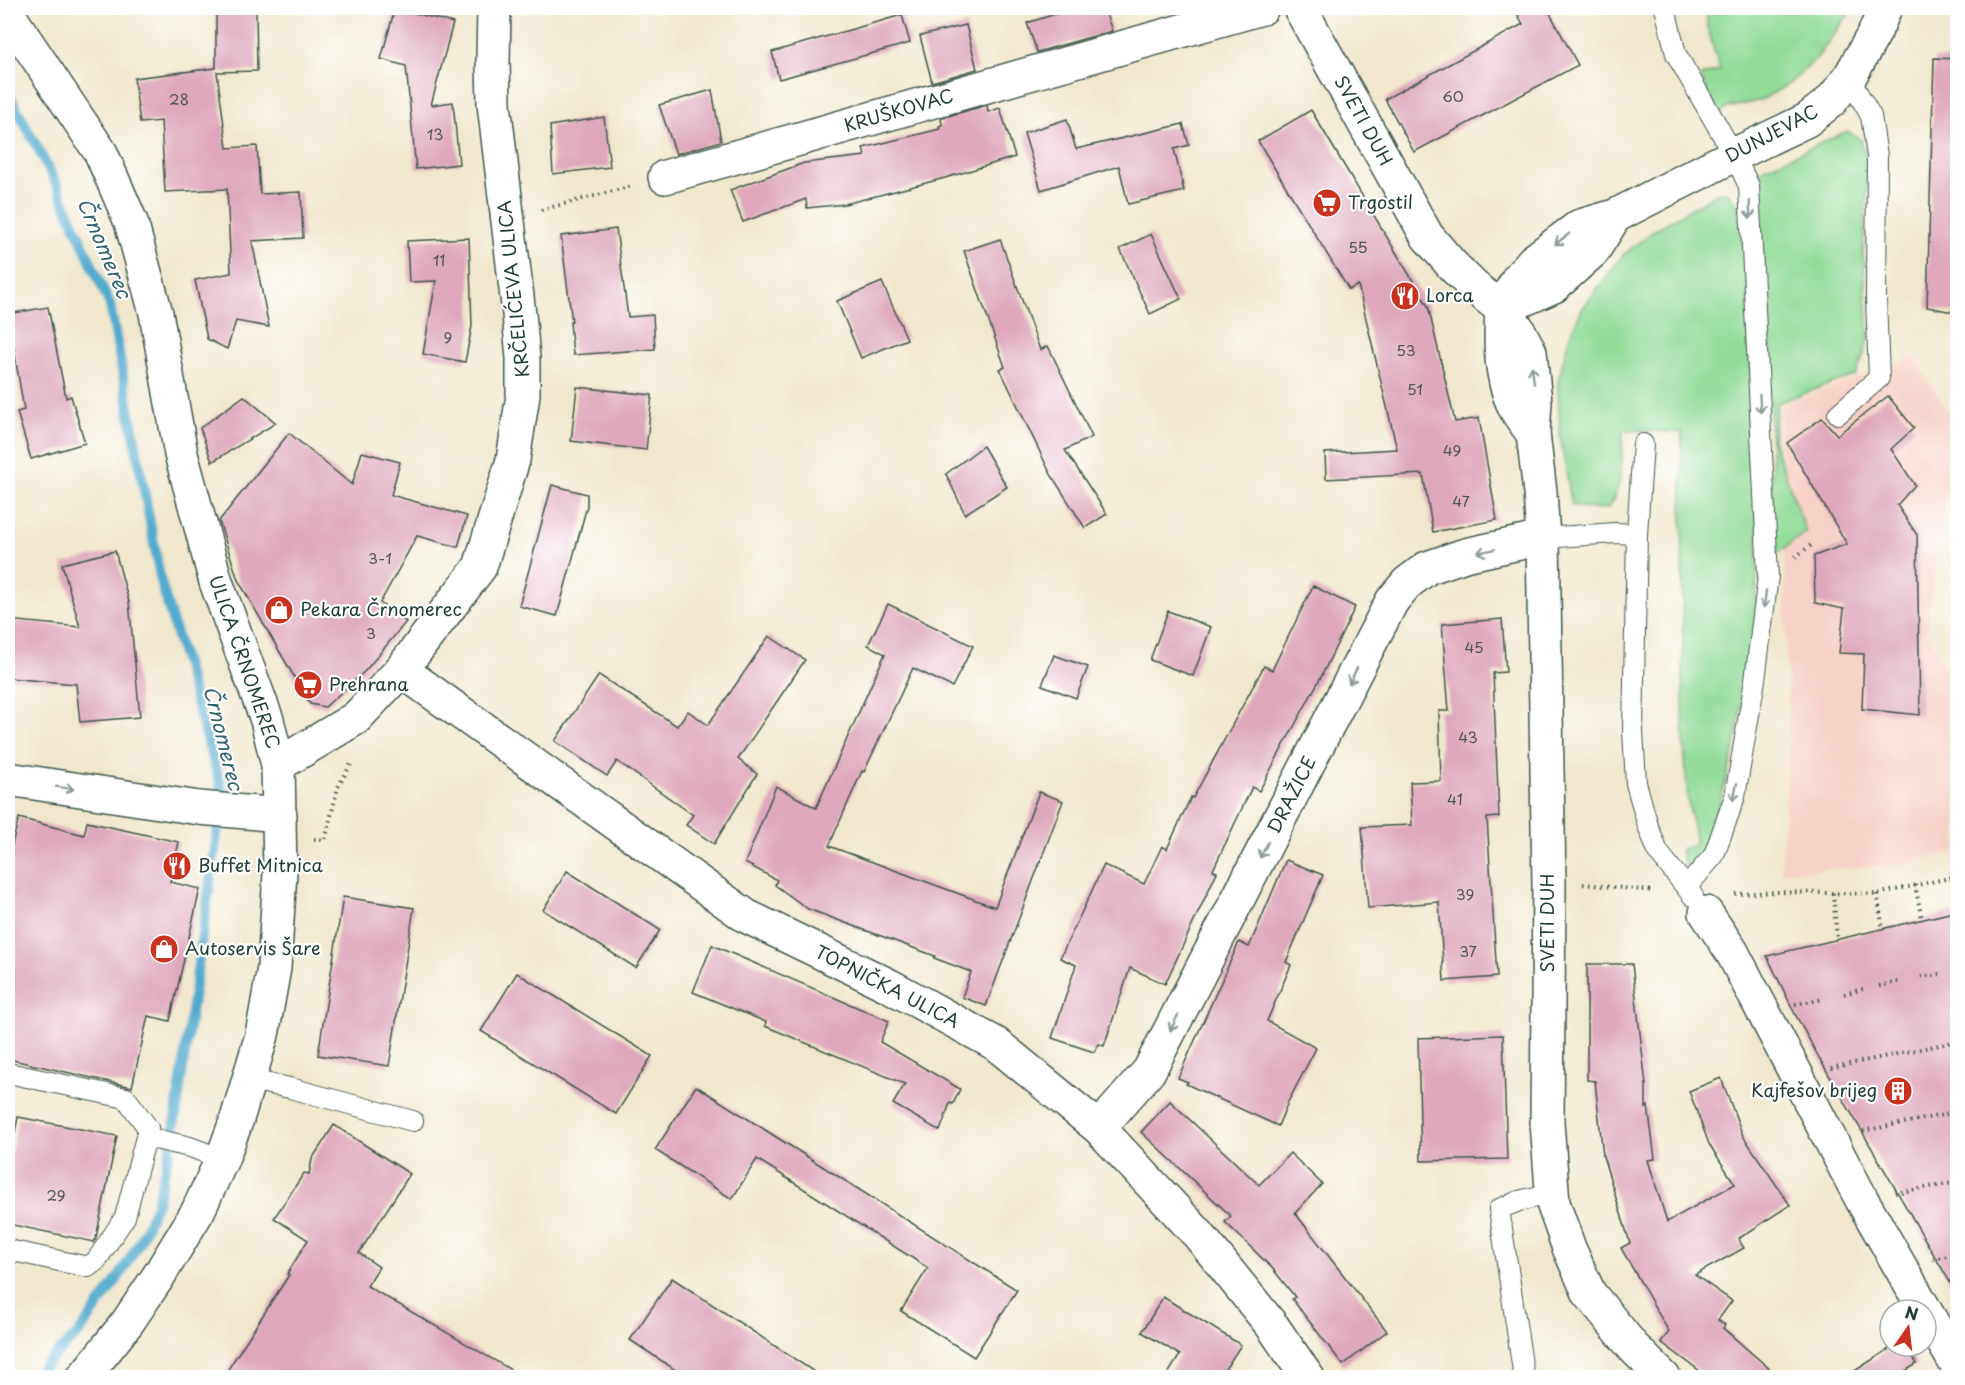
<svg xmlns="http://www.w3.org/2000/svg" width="1965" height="1385" viewBox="0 0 1965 1385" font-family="'Playpen Sans',sans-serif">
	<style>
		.built { fill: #f7d1c7 }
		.green { fill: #92db97; stroke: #588c66; stroke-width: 1.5 }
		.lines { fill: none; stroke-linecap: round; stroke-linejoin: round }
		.stream { stroke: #53aacf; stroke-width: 10 }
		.building { fill: #dfa7bc }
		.lane-casing { stroke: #3e564b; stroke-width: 22 }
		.street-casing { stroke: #3e564b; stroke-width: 36 }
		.secondary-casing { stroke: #3e564b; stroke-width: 36 }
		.path { stroke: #3e564b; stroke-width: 4; stroke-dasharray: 1.5 4.5; stroke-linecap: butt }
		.lane { stroke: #fff; stroke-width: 20 }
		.street { stroke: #fff; stroke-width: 33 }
		.secondary { stroke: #fff; stroke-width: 33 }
		.oneway { stroke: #8f9e9a }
		.labels { text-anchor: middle; stroke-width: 4.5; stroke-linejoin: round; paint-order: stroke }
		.number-label { font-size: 15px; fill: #4f5856 }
		.street-label { font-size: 18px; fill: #1f3d34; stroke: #fff }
		.poi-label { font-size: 18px; fill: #1f3d34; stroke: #fff; text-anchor: start }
		.water-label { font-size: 20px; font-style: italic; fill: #31636a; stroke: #fff }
	</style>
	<rect width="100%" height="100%" fill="#fff"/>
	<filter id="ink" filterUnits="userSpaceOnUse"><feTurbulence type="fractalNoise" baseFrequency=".0167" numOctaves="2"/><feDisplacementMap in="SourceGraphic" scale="12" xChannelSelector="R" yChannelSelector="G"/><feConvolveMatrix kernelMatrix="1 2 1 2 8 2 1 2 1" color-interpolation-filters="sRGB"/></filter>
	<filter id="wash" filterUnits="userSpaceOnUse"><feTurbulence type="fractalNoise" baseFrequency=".008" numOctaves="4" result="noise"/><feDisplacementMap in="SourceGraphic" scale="24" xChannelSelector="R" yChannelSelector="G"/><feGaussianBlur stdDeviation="1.35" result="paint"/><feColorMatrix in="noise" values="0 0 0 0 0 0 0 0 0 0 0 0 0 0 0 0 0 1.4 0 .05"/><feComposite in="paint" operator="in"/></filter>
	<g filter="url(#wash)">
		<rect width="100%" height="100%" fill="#f0e7cc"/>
		<path class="built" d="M1914,357L1956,425L1926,631L1957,690V850L1903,864L1781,872L1789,744L1780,406Z"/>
		<g class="green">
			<path d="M1707,8H1853L1816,59L1789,84L1761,100L1727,108L1717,116L1701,76L1720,70L1707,26Z"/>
			<path d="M1848,131L1861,140L1868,163L1863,253L1869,336L1864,354L1856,375L1777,403L1773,440L1806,532L1774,556L1770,407L1767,320L1761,242L1760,170Z"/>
			<path d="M1725,192C1744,203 1743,233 1746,253L1758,542L1755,622L1734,751L1713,827L1704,858L1698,864L1685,866L1680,850L1696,843L1688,802L1683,729L1682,432L1623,430C1622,458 1624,485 1608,508L1591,509L1572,505L1560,436L1558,382L1569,337L1582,309L1623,255L1653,231L1717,193Z"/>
		</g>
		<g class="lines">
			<path class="stream" d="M8,92L54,179L110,305L161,582L223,794L172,1142L156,1205L140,1241L119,1277L79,1333L31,1378"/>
		</g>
		<g id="blocks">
			<g class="building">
				<path d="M216,8H256L257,71L217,72L227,148L257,146L260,194L301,192L303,238L252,241L269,327L236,321L227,349L207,339L195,280L231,273L227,189L165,192L161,121L140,123L134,78L216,68Z"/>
				<path d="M395,8L453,23L431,105L453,102L459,164L416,169L406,66L381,59Z"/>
				<path d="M1074,8H1104L1112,31L1037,52L1027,23Z"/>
				<path d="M1514,8H1547L1578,65L1414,152L1385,99L1523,24Z"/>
				<path d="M902,15L910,43L779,79L772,52Z"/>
				<path d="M966,25L977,69L932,82L920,36Z"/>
				<path d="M1934,58L1958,59V313L1927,307Z"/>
				<path d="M712,90L721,141L676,154L659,105Z"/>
				<path d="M987,105L988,112L1000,108L1015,157L945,178L845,204L807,208L806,199L743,222L730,190L804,163L865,156L863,148L940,129L939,126L942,125L941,118Z"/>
				<path d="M1311,110L1428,306L1455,422L1479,418L1497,520L1433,532L1423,474L1326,479L1325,453L1397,449L1358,285L1349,290L1258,141Z"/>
				<path d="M604,117L610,167L553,174L550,126Z"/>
				<path d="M1067,119L1076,149L1183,124L1189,145L1174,149L1184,191L1128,204L1119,166L1041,190L1024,133Z"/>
				<path d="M616,229L628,317L653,315L655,349L573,355L570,322H572L561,236Z"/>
				<path d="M1151,234L1181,299L1150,314L1120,249Z"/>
				<path d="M469,238L472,326L465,362L423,354L436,281L409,282L407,241Z"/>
				<path d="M1000,239L1040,350L1048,346L1092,437L1065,450L1107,514L1085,528L1050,473L1000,369L1005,367L964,251Z"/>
				<path d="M882,282L907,339L861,358L837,301Z"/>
				<path d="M48,307L66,398L71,396L85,443L31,459L17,412L24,410L8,314Z"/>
				<path d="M577,387L652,395L646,450L571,441Z"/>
				<path d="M244,396L276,423L212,462L200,428Z"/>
				<path d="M1888,396L1914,428L1891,449L1915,485L1897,505L1917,535L1920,715L1862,709L1864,654L1839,653L1844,609L1815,603L1814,556L1847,544L1787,443L1822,418L1837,435Z"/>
				<path d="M289,433L352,485L362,452L400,462L391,495L467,516L458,547L417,536L380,603L406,622L365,671L325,707L310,704L238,580L219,521Z"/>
				<path d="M983,446L1007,487L965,514L946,474Z"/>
				<path d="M552,485L587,494V506L557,616L519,606Z"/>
				<path d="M115,551L129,602L140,717L80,722L76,684L8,678V620L80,627L62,564Z"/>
				<path d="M1313,586L1355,607L1322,675L1259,791L1252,787L1213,870L1217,872L1165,984L1130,968L1104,1046L1099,1044L1094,1052L1052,1038L1076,965L1060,958L1104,865L1144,884L1162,846L1167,849L1191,797L1193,798L1264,666L1272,670Z"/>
				<path d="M888,604L973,646L952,687L913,668L864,772L862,771L829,846L995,907L1039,792L1063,801L986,1006L962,997L971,972L934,958L935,956L808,909L775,885L777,880L745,863L776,786L816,808L885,654L868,645Z"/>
				<path d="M1168,611L1211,627L1193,676L1150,660Z"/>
				<path d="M1502,619L1506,672L1493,673L1499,817L1487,818L1497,977L1444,981L1439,902L1368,908L1362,827L1412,825L1410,782L1441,781L1439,711H1449L1442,624Z"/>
				<path d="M769,636L805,660L738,759L757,774L714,844L686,825L693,815L617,761L607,776L555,741L599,675L677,726L688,711L708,725Z"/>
				<path d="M1054,655L1088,667L1076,698L1042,685Z"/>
				<path d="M19,818L84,835L87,822L179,842L170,882L200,889L170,1021L148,1016L132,1087L8,1059V859Z"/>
				<path d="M1286,860L1323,875L1286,962L1291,965L1267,1021L1316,1048L1288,1102L1278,1126L1186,1084L1188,1082L1178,1078L1239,942L1249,947Z"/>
				<path d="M567,871L660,930L636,968L543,910Z"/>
				<path d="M343,897L414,908L389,1066L318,1055Z"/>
				<path d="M1958,911V1296L1822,1063L1794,1012L1767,956Z"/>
				<path d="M712,945L889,1021L880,1042L960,1089L953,1104L950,1103L940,1131L893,1104L905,1084L765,1026L766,1022L693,992Z"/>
				<path d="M1587,964H1632L1646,1085V1108L1648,1106L1655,1159L1648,1160L1667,1222L1735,1184L1709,1144L1689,1091L1721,1078L1743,1136L1790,1205L1738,1239L1744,1248L1695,1275L1732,1301L1718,1320L1725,1325L1723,1328L1779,1377H1708L1661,1342L1669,1332L1621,1248L1630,1243L1603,1156L1595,1081L1587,1080Z"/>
				<path d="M517,973L652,1056L616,1114L481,1031Z"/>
				<path d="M1503,1035L1507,1159L1421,1161L1418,1038Z"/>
				<path d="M696,1086L1017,1290L974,1357L901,1311L928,1268L757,1159L732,1199L655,1150Z"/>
				<path d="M1170,1101L1259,1185L1290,1153L1322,1184L1295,1213L1387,1331L1343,1365L1292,1299L1295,1297L1273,1269L1225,1222L1231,1216L1141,1132Z"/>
				<path d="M18,1117L117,1136L96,1238L94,1242L8,1224V1168Z"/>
				<path d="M334,1125L410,1174L359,1253L379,1267L367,1286L523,1377H223L289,1275L287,1274L308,1240L274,1218L304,1173L309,1174L312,1159Z"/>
				<path d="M672,1278L822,1377H686L630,1340Z"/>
				<path d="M1163,1297L1241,1345L1220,1377H1166L1180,1355L1142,1332Z"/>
				<path d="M1894,1346H1906L1917,1364L1895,1377H1845Z"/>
			</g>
		</g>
	</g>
	<g filter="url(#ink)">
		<use href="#blocks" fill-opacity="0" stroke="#3e564b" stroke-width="1.5"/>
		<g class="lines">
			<g class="lane-casing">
				<g id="lane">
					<path d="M1665,8L1676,54L1734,155L1749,186L1768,576L1755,680L1735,796L1714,855L1687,887"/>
					<path d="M1838,414L1879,378L1876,298L1877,156L1871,116L1849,78"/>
					<path d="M1643,444L1637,534L1633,731L1636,783L1648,826L1658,852L1693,896"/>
					<path d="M1543,538L1615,533L1637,534"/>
					<path d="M8,1073L126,1098L148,1128L146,1137L190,1147L222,1159"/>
					<path d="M249,1080L290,1088L413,1121"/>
					<path d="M8,1250L88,1267L96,1261L125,1217L146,1137"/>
					<path d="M1524,1378L1499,1209L1519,1201L1552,1193"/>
				</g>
			</g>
			<g class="street-casing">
				<g id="street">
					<path d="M665,177L1262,8"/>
					<path d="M1502,309L1517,280L1533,261L1580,226L1615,216L1734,155L1807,120L1831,101L1849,78L1875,32L1885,8"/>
					<path d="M1502,309L1554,286L1593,251L1615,216"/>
					<path d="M401,670L746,916L890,986L996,1044L1099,1128L1198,1234L1273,1327L1308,1378"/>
					<path d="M278,765L356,718L401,670L480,567L513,460L523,395V358L519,314L494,104L493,62L494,8"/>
					<path d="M8,779L199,808L280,815"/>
					<path d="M1706,913L1732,952L1862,1200L1925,1310"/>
					<path d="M1099,1128L1149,1071L1392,601L1407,583L1427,568L1465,555L1543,538"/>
					<path d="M1926,1312L1958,1367"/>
				</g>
			</g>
			<g class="secondary-casing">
				<g id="secondary">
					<path d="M1300,8L1427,236L1452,265L1473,286L1502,309L1518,329L1530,352L1535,402L1533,434L1540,492L1543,538L1549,885L1547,1122L1553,1203L1569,1248L1589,1293L1633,1347L1664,1378"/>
					<path d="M8,14L101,153L131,222L156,313L181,454L216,582L267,720L278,765L280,873L274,968L262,1035L237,1119L222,1159L198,1211L158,1277L127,1323L83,1378"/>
					<path d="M1502,309C1500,341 1500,376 1514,406C1519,416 1527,425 1533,434"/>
				</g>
			</g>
			<g class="path">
				<path d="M541,210L632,186"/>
				<path d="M1795,557L1814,543"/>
				<path d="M314,839L325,840L338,787L352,762"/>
				<path d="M1583,884L1653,891"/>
				<path d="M1915,885L1922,919"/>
				<path d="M1833,893L1837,939"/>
				<path d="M1735,894L1777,892L1877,894L1958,876"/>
				<path d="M1877,894L1883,929"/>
				<path d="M1921,977L1940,974"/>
				<path d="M1879,986L1898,982"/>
				<path d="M1844,994L1863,989"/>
				<path d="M1795,1004L1824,999"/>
				<path d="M1831,1068L1958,1041"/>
				<path d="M1863,1131L1958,1112"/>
				<path d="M1895,1193L1958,1182"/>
				<path d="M1933,1259L1958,1254"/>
			</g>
			<use href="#lane" class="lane"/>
			<use href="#street" class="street"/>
			<use href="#secondary" class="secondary"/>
		</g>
		<defs><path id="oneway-shaft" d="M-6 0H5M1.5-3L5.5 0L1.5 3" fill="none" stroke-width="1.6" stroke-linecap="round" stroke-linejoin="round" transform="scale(1.5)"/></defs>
		<g class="oneway">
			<use href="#oneway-shaft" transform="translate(1750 210) rotate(88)"/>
			<use href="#oneway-shaft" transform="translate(1562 239) rotate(143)"/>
			<use href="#oneway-shaft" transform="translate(1533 375) rotate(-97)"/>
			<use href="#oneway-shaft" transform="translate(1760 404) rotate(86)"/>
			<use href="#oneway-shaft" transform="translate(1486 551) rotate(168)"/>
			<use href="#oneway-shaft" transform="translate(1765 599) rotate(97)"/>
			<use href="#oneway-shaft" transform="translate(1353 676) rotate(117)"/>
			<use href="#oneway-shaft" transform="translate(65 788) rotate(9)"/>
			<use href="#oneway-shaft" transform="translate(1735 792) rotate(103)"/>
			<use href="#oneway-shaft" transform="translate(1264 850) rotate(117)"/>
			<use href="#oneway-shaft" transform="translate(1174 1023) rotate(117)"/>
		</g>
	</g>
	<defs>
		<g id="supermarket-disc" transform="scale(1.5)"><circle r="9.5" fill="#c8321e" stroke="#fff"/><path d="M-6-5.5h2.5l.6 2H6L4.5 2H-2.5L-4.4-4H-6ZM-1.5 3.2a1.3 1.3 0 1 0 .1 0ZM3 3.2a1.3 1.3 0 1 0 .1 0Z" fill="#fff"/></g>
		<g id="restaurant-disc" transform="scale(1.5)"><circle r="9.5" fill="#c8321e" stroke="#fff"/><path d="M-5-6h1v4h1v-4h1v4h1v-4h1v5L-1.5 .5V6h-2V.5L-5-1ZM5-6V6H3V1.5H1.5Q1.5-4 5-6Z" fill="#fff"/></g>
		<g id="shop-disc" transform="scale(1.5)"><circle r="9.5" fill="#c8321e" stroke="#fff"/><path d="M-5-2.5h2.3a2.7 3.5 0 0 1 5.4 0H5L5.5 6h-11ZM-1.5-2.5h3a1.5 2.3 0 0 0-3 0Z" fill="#fff"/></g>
		<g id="building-disc" transform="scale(1.5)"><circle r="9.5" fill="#c8321e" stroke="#fff"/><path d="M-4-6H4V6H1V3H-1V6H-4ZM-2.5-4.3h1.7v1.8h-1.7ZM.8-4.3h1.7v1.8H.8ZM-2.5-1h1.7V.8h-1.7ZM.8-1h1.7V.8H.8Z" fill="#fff"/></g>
	</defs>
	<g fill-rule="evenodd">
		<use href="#supermarket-disc" x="1327" y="203"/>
		<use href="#restaurant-disc" x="1405" y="296"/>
		<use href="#shop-disc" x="279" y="610"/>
		<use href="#supermarket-disc" x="308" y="685"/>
		<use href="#restaurant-disc" x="177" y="866"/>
		<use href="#shop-disc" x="164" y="949"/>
		<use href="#building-disc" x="1898" y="1091"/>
	</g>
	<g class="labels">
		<g class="number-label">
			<text x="1453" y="102">60</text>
			<text x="179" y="105">28</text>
			<text x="435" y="140">13</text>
			<text x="1358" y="253">55</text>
			<text x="439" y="266">11</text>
			<text x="448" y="343">9</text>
			<text x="1406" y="356">53</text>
			<text x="1415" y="395">51</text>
			<text x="1452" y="456">49</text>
			<text x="1461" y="507">47</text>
			<text x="380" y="564">3-1</text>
			<text x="371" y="639">3</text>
			<text x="1474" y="653">45</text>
			<text x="1468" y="743">43</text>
			<text x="1455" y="805">41</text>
			<text x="1465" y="900">39</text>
			<text x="1468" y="957">37</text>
			<text x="56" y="1201">29</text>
		</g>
		<g class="street-label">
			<text transform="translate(899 111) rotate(-16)" y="6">KRUŠKOVAC</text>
			<text transform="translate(1363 121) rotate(61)" y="6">SVETI DUH</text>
			<text transform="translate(1772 134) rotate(-28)" y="6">DUNJEVAC</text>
			<text transform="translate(514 289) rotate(-96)" y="6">KRČELIĆEVA ULICA</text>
			<text transform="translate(244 662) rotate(71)" y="6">ULICA ČRNOMEREC</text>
			<text transform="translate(1292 795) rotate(-63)" y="6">DRAŽICE</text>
			<text transform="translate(1548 923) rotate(-90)" y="6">SVETI DUH</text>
			<text transform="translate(887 987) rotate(27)" y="6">TOPNIČKA ULICA</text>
		</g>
		<g class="poi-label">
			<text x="1348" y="209">Trgostil</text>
			<text x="1426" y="302">Lorca</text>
			<text x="300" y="616">Pekara Črnomerec</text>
			<text x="329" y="691">Prehrana</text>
			<text x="198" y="872">Buffet Mitnica</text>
			<text x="185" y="955">Autoservis Šare</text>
			<text x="1877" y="1097" text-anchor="end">Kajfešov brijeg</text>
		</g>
		<g class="water-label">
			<text transform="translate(104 248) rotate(67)" y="7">Črnomerec</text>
			<text transform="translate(223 738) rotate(76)" y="7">Črnomerec</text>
		</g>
	</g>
	<rect width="1965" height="1385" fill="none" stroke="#fff" stroke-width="30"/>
	<g transform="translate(1908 1328) rotate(14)"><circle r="28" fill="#ffffff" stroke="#a5b1ae" stroke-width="1.5"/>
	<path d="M0-4.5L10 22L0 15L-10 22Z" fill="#c8321e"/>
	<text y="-9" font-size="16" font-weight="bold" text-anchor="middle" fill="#1f3d34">N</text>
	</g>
</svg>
